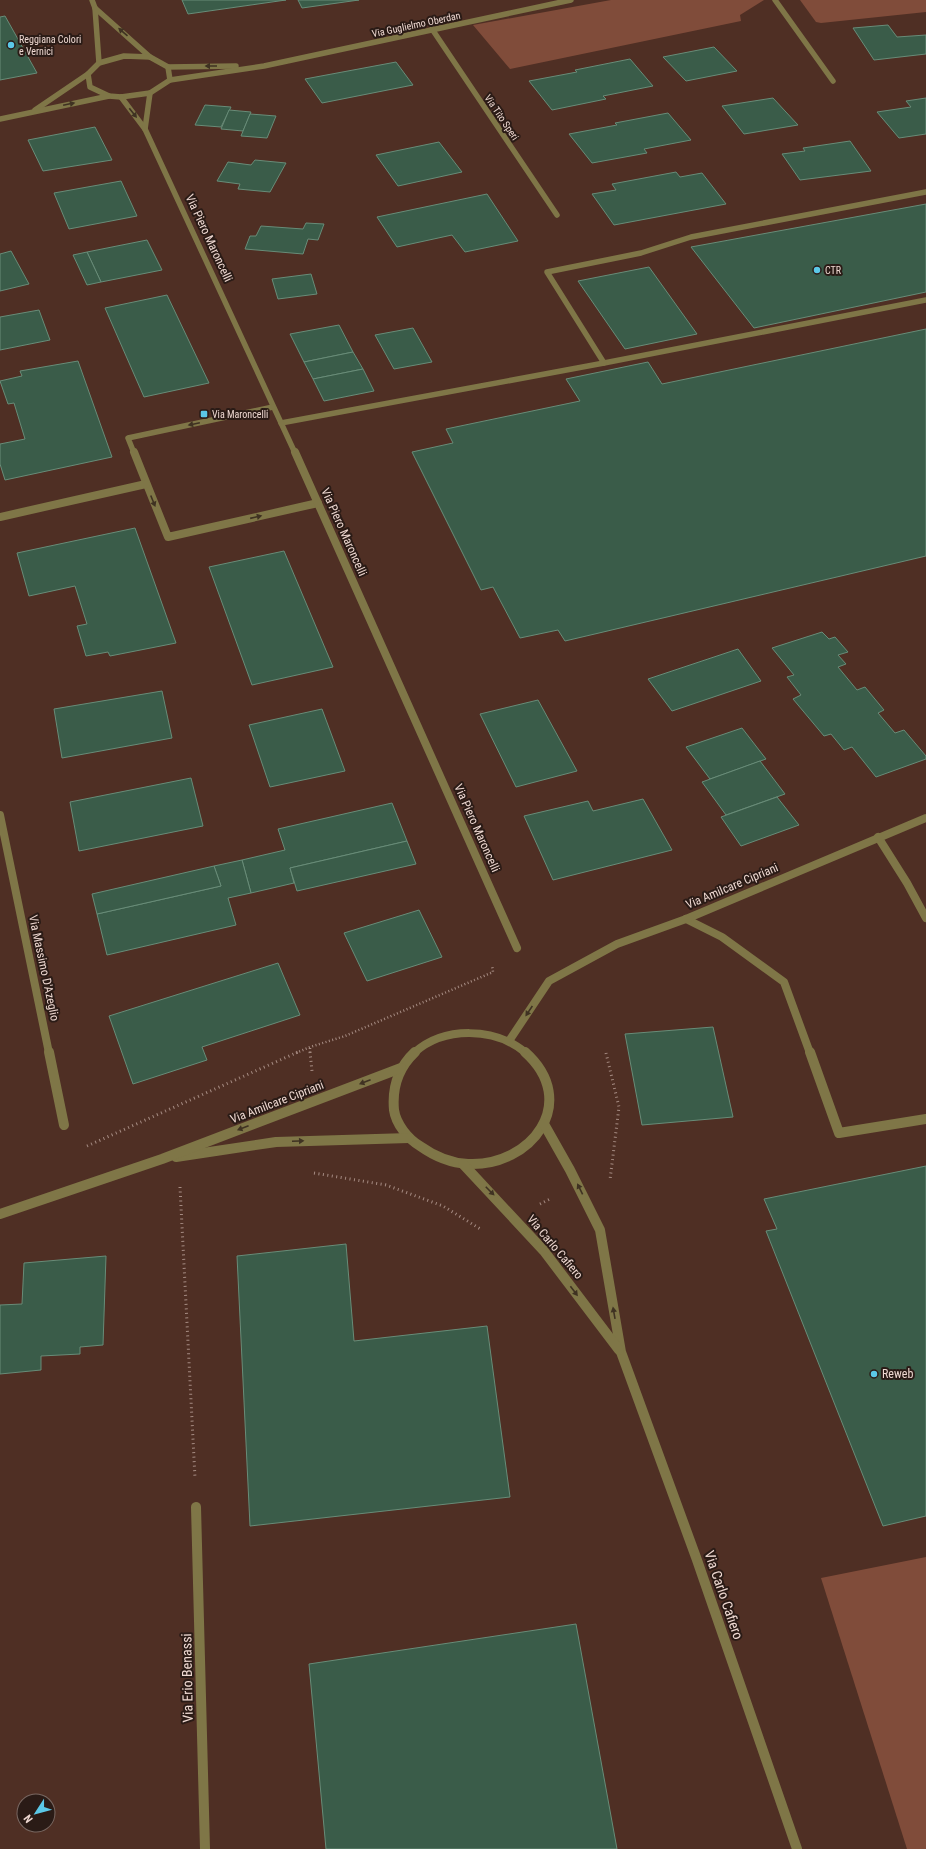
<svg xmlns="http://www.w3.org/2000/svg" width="926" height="1849" viewBox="0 0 926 1849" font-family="'Roboto Condensed',sans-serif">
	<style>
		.green { fill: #804c3a }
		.building { fill: #3a5c49; stroke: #688c78 }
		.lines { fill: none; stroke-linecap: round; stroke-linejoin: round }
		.path-far1 { stroke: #a68c83; stroke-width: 2.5; stroke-dasharray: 1 2.5; stroke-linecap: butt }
		.path { stroke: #a68c83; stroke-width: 3; stroke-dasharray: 1 3.5; stroke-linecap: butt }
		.service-far2 { stroke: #7f7647; stroke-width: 5.5 }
		.service-far1 { stroke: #7f7647; stroke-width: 8 }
		.service { stroke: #7f7647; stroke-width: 10 }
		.minor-far2 { stroke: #7f7647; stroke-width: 5.5 }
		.minor-far1 { stroke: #7f7647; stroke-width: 8 }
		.minor { stroke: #7f7647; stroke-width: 10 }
		.oneway { fill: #3f3222 }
		.poi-dot { fill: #5bc8e7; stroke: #2a1b16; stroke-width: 1.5 }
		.labels { text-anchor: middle; stroke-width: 4; stroke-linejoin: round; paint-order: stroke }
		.far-street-label { font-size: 10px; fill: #eed8d1; stroke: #2a1b16 }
		.far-poi-label { font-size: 10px; fill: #eed8d1; stroke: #2a1b16; text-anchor: start }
		.street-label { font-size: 12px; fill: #eed8d1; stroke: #2a1b16 }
		.poi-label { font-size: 12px; fill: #eed8d1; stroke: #2a1b16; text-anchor: start }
		.near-street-label { font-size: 14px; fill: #eed8d1; stroke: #2a1b16 }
	</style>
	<rect width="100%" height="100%" fill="#4f2f24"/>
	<g class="green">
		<path d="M611,0H764L740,15L741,21L510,69L473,25Z"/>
		<path d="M800,0H926V12L821,23L816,22Z"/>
		<path d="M926,1557V1849H907L821,1578Z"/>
	</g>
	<g class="building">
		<path d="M182,0H286L188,14Z"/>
		<path d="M298,0H359L302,8Z"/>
		<path d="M5,16L37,73L0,80V17Z"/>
		<path d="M888,25L897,37L926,35V54L874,60L853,28Z"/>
		<path d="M714,47L737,71L686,81L663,57Z"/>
		<path d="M630,59L653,86L603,96L606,99L552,110L529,81L577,72L575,70Z"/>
		<path d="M396,62L413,85L322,103L305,79Z"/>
		<path d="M773,98L798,125L744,134L722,106Z"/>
		<path d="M926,98V134L899,138L877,112L911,107L906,101Z"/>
		<path d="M205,105L231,107L221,127L195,125Z"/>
		<path d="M229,110L251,112L243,131L221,129Z"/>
		<path d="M668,113L691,140L644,149L647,153L592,163L569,134L617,125L615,123Z"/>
		<path d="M250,114L276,116L267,138L241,136Z"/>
		<path d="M95,127L112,160L43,171L28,140Z"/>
		<path d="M850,141L871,171L800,180L782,154L805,151L803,148Z"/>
		<path d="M439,142L462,172L398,186L376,155Z"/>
		<path d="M255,160L286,163L270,192L238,189L240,184L217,181L228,162L251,165Z"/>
		<path d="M676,172L680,177L702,173L726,204L614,225L592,194L616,190L612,184Z"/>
		<path d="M121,181L137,216L69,229L54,193Z"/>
		<path d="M487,194L518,241L465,252L452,235L397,247L377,217Z"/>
		<path d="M926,204V292L754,328L691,247Z"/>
		<path d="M306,223L324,224L318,240L308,239L303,254L245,249L250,236H256L261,226L303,229Z"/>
		<path d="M147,240L162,270L101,282L87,252Z"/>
		<path d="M11,251L29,284L0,291V254Z"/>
		<path d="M87,252L101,282L87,285L73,255Z"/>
		<path d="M649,267L697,334L625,349L578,281Z"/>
		<path d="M311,274L317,294L278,299L272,279Z"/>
		<path d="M167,295L209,383L144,397L105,308Z"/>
		<path d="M39,310L50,340L0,350V317Z"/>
		<path d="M339,325L353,352L304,362L290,334Z"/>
		<path d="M413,328L432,362L394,369L375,335Z"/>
		<path d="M926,329V556L565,641L558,630L520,638L493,587L481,590L412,452L453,443L446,429L580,401L566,379L648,362L662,384Z"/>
		<path d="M353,352L363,369L313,379L304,362Z"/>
		<path d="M78,361L112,457L5,480L0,464V444L25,439L14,403L8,404L0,381L22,376L20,371Z"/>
		<path d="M363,369L374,391L324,401L313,379Z"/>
		<path d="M135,528L176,643L110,656L108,652L86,656L77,626L87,624L75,586L29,596L17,553Z"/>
		<path d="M284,551L333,667L252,685L209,567Z"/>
		<path d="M822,632L829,639L835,637L848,652L838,655L846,664L838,667L857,690L865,687L884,710L878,713L895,733L904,730L926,756V759L876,777L852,747L844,750L831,734L824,736L793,699L801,695L787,677L794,675L772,648Z"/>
		<path d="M738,649L761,681L672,711L648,679Z"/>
		<path d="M162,691L172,738L62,758L54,709Z"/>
		<path d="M538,700L577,771L516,787L480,714Z"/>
		<path d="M322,709L345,771L270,787L249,725Z"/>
		<path d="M742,728L766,759L710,779L686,747Z"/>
		<path d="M760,761L785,794L726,815L702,782Z"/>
		<path d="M191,778L203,826L79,851L70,802Z"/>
		<path d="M777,797L799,825L741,846L721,817Z"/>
		<path d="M643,799L672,850L553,880L524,816L588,801L593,811Z"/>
		<path d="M392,803L407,841L290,868L294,883L251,893L242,860L285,850L278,829Z"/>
		<path d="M407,841L416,864L297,891L290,868Z"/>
		<path d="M242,860L251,893L228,898L236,925L107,955L97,914L221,886L214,866Z"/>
		<path d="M214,866L221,886L97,914L92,894Z"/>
		<path d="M419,910L442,957L367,981L344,933Z"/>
		<path d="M278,963L300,1015L202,1047L207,1060L133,1084L109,1016Z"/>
		<path d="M713,1027L733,1117L642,1125L625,1034Z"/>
		<path d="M926,1166V1516L883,1526L766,1231L777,1229L764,1199Z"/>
		<path d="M346,1244L354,1341L487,1326L510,1497L250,1526L237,1256Z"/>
		<path d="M106,1256L103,1345L80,1347V1354L41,1356V1370L0,1374V1305L22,1304L24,1263Z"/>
		<path d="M576,1624L617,1849H326L309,1664Z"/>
	</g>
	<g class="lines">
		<g class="path-far1">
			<path d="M310,1048V1053"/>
			<path d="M296,1053L310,1047L345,1036L493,972L492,965"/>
		</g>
		<g class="path">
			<path d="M310,1052L312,1071"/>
			<path d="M606,1053L619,1107L610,1180"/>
			<path d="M87,1146L298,1052"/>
			<path d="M314,1173L386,1185L443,1206L482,1230"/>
			<path d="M180,1187L195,1478"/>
			<path d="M540,1204L550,1199"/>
		</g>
		<g class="service-far2">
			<path d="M926,192L691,237L641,253L547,272L604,363L926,300"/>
			<path d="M281,423L604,363"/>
		</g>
		<g class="service-far1">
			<path d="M878,837L907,883L926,918"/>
			<path d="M686,919L722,937L784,982L810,1053"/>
		</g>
		<path class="service" d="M810,1052L839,1133L926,1119"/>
		<g class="minor-far2">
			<path d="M92,0L95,8L99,63"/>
			<path d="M775,0L833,81"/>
			<path d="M95,8L150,57"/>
			<path d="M432,29L557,215"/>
			<path d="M124,56L150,57L168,67L170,80L150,93L121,97L109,96L90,87L88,74L99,63Z"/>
			<path d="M168,67L236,66"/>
			<path d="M170,80L264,66L571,0"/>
			<path d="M121,97L145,129L295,453"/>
			<path d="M35,110L88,74"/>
			<path d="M0,119L109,96"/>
			<path d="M145,129L150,93"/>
			<path d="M134,453L128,438L273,407"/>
		</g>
		<g class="minor-far1">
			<path d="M134,452L168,537L318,503"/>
			<path d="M295,452L517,948"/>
			<path d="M0,517L146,484"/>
			<path d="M0,815L49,1053"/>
			<path d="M509,1041L549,981L617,944L686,919L926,818"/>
			<path d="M414,1053C444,1026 495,1027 526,1053"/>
		</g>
		<g class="minor">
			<path d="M49,1052L64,1125"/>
			<path d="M415,1052C398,1068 392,1088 394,1110C396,1124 408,1139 420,1146C434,1156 450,1163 468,1164C531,1167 581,1102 525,1052"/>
			<path d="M544,1124L570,1170L600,1230L621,1352L697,1560L797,1849"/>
			<path d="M176,1157L276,1142L409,1138"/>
			<path d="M463,1164L544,1251L619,1350"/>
			<path d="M0,1214L162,1159L401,1068"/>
			<path d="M196,1507L205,1849"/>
		</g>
	</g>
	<defs><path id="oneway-solid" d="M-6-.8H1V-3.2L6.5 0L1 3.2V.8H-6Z"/></defs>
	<g class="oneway">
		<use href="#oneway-solid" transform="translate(123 32) rotate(-139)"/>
		<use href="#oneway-solid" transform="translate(211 66) rotate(-180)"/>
		<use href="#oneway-solid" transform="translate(69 104) rotate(-12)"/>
		<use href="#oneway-solid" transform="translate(133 113) rotate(52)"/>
		<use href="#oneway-solid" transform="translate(194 424) rotate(168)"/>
		<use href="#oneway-solid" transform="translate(153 501) rotate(68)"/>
		<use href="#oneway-solid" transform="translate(256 517) rotate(-13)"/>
		<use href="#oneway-solid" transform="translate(529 1011) rotate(124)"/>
		<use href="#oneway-solid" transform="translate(365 1082) rotate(159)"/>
		<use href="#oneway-solid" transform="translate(243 1128) rotate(159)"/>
		<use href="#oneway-solid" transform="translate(298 1141) rotate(-2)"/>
		<use href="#oneway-solid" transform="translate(580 1189) rotate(-116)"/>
		<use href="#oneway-solid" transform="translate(490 1191) rotate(45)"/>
		<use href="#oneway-solid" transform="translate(574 1291) rotate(53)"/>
		<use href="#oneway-solid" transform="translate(614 1313) rotate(-100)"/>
	</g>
	<g class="poi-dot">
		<circle cx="11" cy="45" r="4"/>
		<circle cx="817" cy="270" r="4"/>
		<rect x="200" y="410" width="8" height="8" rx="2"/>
		<circle cx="874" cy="1374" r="4"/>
	</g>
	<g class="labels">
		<g class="far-street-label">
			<text transform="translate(416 24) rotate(-12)" y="4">Via Guglielmo Oberdan</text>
			<text transform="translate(502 117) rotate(56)" y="4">Via Tito Speri</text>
		</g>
		<g class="far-poi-label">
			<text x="19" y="43">Reggiana Colori<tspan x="19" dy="12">e Vernici</tspan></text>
			<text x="825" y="274">CTR</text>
			<text x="212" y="418">Via Maroncelli</text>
		</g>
		<g class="street-label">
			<text transform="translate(209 238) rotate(65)" y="4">Via Piero Maroncelli</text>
			<text transform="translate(344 532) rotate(66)" y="4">Via Piero Maroncelli</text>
			<text transform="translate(477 828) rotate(66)" y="4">Via Piero Maroncelli</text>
			<text transform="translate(732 886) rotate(-23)" y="4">Via Amilcare Cipriani</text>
			<text transform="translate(44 968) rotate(78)" y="4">Via Massimo D'Azeglio</text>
			<text transform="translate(277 1102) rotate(-21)" y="4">Via Amilcare Cipriani</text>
			<text transform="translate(555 1247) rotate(50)" y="4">Via Carlo Cafiero</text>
		</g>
		<g class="poi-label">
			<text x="882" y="1378">Reweb</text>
		</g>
		<g class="near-street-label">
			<text transform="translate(724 1595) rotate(71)" y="5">Via Carlo Cafiero</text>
			<text transform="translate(187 1678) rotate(-91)" y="5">Via Erio Benassi</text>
		</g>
	</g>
	<g transform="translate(36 1813) rotate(234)"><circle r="19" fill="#2a1b16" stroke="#786761"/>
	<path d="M0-3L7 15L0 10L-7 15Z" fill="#5bc8e7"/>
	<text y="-6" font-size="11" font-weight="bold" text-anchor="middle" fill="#eed8d1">N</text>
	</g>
</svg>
